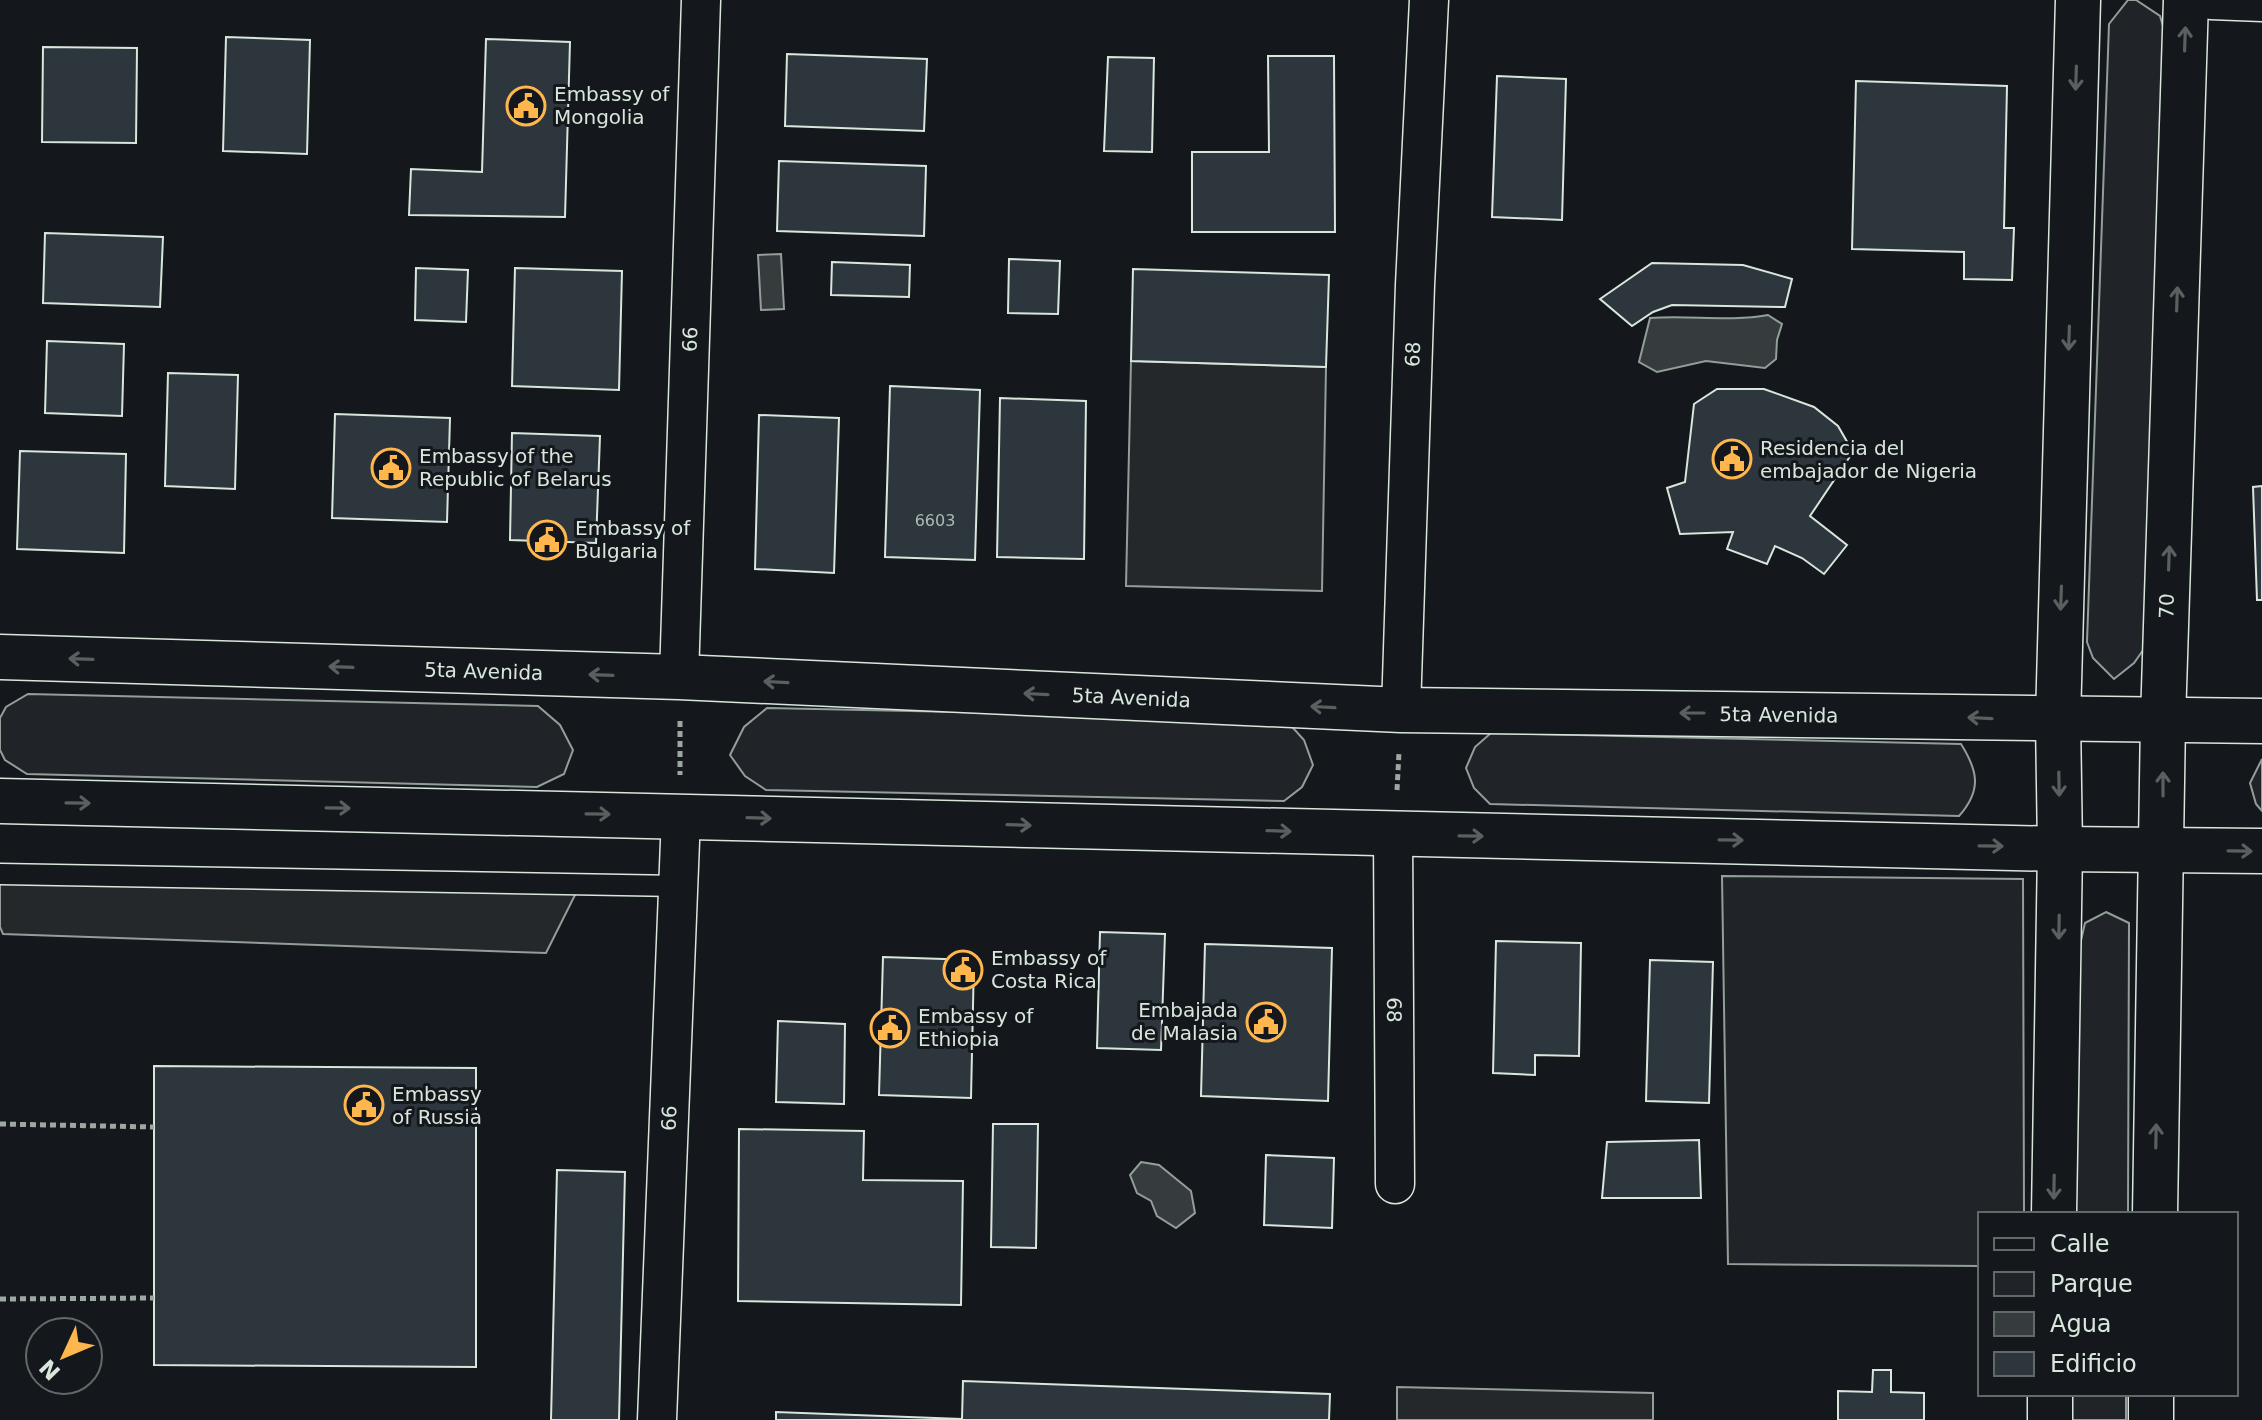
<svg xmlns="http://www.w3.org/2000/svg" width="2262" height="1420" viewBox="0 0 2262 1420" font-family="'DejaVu Sans',sans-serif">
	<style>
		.green { fill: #202428; stroke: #939e99; stroke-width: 2 }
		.parking { fill: #24282b; stroke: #939e99; stroke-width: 2 }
		.water { fill: #363b3e; stroke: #939e99; stroke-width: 2 }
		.building { fill: #2c363c; stroke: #d8e6dc; stroke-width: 2 }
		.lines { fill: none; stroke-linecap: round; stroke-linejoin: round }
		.lane-casing { stroke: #d8e6dc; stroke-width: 23 }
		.street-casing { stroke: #d8e6dc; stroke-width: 41 }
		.secondary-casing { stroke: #d8e6dc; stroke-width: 47 }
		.highway-casing { stroke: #d8e6dc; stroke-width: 47 }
		.path { stroke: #9da8a2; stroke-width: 5; stroke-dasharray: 6 4; stroke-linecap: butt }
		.lane { stroke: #14181c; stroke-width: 20 }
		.street { stroke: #14181c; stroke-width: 38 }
		.secondary { stroke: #14181c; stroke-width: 44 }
		.highway { stroke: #14181c; stroke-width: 44 }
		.oneway { stroke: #59605f }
		.labels { text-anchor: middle; stroke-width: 6; stroke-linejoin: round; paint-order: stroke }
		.number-label { font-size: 16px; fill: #adbab4 }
		.poi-label { font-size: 20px; fill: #d8e6dc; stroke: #14181c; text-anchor: start }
		.street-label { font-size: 20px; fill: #d8e6dc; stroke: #14181c }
	</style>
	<rect width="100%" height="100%" fill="#14181c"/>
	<g class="green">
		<path d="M2128,0H2136L2160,16L2169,47L2146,646L2134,663L2114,679L2093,658L2087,642L2109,24Z"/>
		<path d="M28,694L538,706L560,725L573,750L564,774L537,787L27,774L5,760L0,750V718L6,707Z"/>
		<path d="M767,708L1285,719L1304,740L1313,765L1302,787L1284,801L766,790L745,776L730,755L744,727Z"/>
		<path d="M1491,733L1961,744C1978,771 1982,790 1959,816L1490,804L1474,788L1466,768L1475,747Z"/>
		<path d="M2262,759V811L2256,804L2250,783Z"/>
		<path d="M1722,876L2023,879L2024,1214H1980V1266L1728,1264Z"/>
		<path d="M2106,912L2129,923L2128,1214H2075L2080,945L2085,923Z"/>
		<path d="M2072,1394H2126V1420H2071Z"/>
	</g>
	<g class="parking">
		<path d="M1131,361L1326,367L1322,591L1126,586Z"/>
		<path d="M0,874L580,885L546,953L3,934L0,927Z"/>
		<path d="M1397,1387L1653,1393V1420H1397Z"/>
	</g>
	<g class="water">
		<path d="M781,254L784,309L761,310L758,255Z"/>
		<path d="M1768,315L1782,324L1777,340L1776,359L1765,368L1706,361L1657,372L1639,362L1650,318C1690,315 1729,322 1768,315Z"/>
		<path d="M1141,1162L1159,1165L1191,1191L1195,1213L1176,1228L1157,1216L1151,1201L1137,1193L1130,1175Z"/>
	</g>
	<g class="building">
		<path d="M226,37L310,40L307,154L223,151Z"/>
		<path d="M486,39L570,42L565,217L409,215L411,169L482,172Z"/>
		<path d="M43,47L137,48L136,143L42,142Z"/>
		<path d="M787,54L927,59L924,131L785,126Z"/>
		<path d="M1268,56H1334L1335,232H1192V152H1269Z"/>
		<path d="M1108,57L1154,58L1152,152L1104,151Z"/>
		<path d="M1497,76L1566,79L1562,220L1492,217Z"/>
		<path d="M1856,81L2007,86L2004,228H2014L2012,280L1964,279V252L1852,249Z"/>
		<path d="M779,161L926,166L924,236L777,231Z"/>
		<path d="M45,233L163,237L160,307L43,303Z"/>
		<path d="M1009,259L1060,261L1058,314L1008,313Z"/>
		<path d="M832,262L910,265L909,297L831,295Z"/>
		<path d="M1652,263L1743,265L1792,279L1785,307L1672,305L1653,312L1632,326L1600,299Z"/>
		<path d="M416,268L468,270L466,322L415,320Z"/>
		<path d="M515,268L622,271L619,390L512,386Z"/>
		<path d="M1133,269L1329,275L1326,367L1131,361Z"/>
		<path d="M47,341L124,344L122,416L45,413Z"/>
		<path d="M168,373L238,375L235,489L165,486Z"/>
		<path d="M890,386L980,390L975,560L885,557Z"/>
		<path d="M1717,389H1764L1814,407L1838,426L1853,452L1810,516L1847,545L1824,574L1802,558L1775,546L1767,564L1727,549L1733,532L1680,534L1667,488L1685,482L1694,404Z"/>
		<path d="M1000,398L1086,401L1084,559L997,557Z"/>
		<path d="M335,414L450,418L447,522L332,518Z"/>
		<path d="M759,415L839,418L834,573L755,569Z"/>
		<path d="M512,433L600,436L596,543L510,540Z"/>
		<path d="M20,451L126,454L124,553L17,549Z"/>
		<path d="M2262,486V600H2257L2253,487Z"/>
		<path d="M1100,932L1165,934L1161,1050L1097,1048Z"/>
		<path d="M1496,941L1581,943L1579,1056L1535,1055V1075L1493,1073Z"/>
		<path d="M1205,944L1332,948L1328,1101L1201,1096Z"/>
		<path d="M883,957L974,960L971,1098L879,1095Z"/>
		<path d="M1650,960L1713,962L1709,1103L1646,1101Z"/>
		<path d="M778,1021L845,1024L844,1104L776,1102Z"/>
		<path d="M154,1066L476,1068V1367L154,1365Z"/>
		<path d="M993,1124H1038L1036,1248L991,1247Z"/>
		<path d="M739,1129L864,1131L863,1180L963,1181L961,1305L738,1301Z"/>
		<path d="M1699,1140L1701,1198H1602L1607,1142Z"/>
		<path d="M1266,1155L1334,1158L1332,1228L1264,1225Z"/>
		<path d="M557,1170L625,1172L619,1420H551Z"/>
		<path d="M1873,1370H1891V1392L1924,1393V1420H1838V1391L1872,1392Z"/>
		<path d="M963,1381L1330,1394L1329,1420H776V1412L962,1419Z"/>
	</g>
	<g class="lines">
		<g class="lane-casing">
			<path id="lane" d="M0,874L678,886"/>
		</g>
		<g class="street-casing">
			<g id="street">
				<path d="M2211,0L2262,2"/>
				<path id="s1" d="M679,677L701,0"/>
				<path id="s2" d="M1401,710L1415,285L1429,0"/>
				<path id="s3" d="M1393,834L1395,1184"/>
				<path id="s4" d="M657,1420L681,816"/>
			</g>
		</g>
		<g class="secondary-casing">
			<g id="secondary">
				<path d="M2054,1214L2060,849L2058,719L2078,0"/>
				<path id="s5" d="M2155,1214L2163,720L2186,0"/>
				<path d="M2050,1420V1394"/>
				<path d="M2151,1420V1394"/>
			</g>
		</g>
		<g class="highway-casing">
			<g id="highway">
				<path id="s6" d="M0,657L679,677L1401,710L2262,721"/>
				<path d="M0,801L2060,849L2262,851"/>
			</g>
		</g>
		<g class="path">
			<path d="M680,721V775"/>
			<path d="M1397,790L1399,752"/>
			<path d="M0,1124L154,1127"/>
			<path d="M0,1299L154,1298"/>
		</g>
		<use href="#lane" class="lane"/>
		<use href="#street" class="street"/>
		<use href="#secondary" class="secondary"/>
		<use href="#highway" class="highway"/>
	</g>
	<defs><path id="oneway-shaft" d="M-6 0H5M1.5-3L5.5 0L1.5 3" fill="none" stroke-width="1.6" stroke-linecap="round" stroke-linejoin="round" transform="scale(2)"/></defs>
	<g class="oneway">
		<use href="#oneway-shaft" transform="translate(2185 39) rotate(-88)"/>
		<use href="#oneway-shaft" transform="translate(2076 78) rotate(92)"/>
		<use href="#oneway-shaft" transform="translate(2177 299) rotate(-88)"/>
		<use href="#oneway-shaft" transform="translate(2069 338) rotate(92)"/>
		<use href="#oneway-shaft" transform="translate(2169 558) rotate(-88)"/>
		<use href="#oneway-shaft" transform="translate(2061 598) rotate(92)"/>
		<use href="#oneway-shaft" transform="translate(81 659) rotate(-178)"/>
		<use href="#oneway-shaft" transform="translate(341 667) rotate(-178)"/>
		<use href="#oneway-shaft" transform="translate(601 675) rotate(-178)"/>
		<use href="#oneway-shaft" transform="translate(776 682) rotate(-177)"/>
		<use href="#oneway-shaft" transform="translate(1036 694) rotate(-177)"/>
		<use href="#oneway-shaft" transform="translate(1323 707) rotate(-177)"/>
		<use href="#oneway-shaft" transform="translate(1692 713) rotate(-180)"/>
		<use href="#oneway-shaft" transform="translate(1980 718) rotate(-177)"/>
		<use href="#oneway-shaft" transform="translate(2059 784) rotate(89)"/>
		<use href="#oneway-shaft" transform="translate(2163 784) rotate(-90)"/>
		<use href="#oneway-shaft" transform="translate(78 803) rotate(1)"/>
		<use href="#oneway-shaft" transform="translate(338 808) rotate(1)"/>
		<use href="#oneway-shaft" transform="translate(598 814) rotate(1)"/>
		<use href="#oneway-shaft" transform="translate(759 818) rotate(2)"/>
		<use href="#oneway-shaft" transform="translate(1019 825) rotate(2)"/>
		<use href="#oneway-shaft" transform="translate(1279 831) rotate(2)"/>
		<use href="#oneway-shaft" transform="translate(1471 836) rotate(1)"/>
		<use href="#oneway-shaft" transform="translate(1731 840) rotate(1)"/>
		<use href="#oneway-shaft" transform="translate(1991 846) rotate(1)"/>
		<use href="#oneway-shaft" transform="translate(2240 851) rotate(1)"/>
		<use href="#oneway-shaft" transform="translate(2059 927) rotate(91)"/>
		<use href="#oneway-shaft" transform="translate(2156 1136) rotate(-89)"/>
		<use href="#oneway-shaft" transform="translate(2054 1187) rotate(91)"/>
	</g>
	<defs>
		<g id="civic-ring" transform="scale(2)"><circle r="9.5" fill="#14181c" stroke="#ffb74d" stroke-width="1.5"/><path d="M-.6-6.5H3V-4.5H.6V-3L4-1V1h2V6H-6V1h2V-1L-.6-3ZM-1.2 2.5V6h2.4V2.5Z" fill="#ffb74d"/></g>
	</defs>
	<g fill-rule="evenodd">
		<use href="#civic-ring" x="526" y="106"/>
		<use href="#civic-ring" x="1732" y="459"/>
		<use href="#civic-ring" x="391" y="468"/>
		<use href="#civic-ring" x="547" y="540"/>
		<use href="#civic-ring" x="963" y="970"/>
		<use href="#civic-ring" x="1266" y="1022"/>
		<use href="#civic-ring" x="890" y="1028"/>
		<use href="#civic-ring" x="364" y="1105"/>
	</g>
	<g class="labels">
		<g class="number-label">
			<text x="935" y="526">6603</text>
		</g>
		<g class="poi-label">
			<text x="554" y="101">Embassy of<tspan x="554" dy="23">Mongolia</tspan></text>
			<text x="1760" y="455">Residencia del<tspan x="1760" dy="23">embajador de Nigeria</tspan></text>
			<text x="419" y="463">Embassy of the<tspan x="419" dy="23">Republic of Belarus</tspan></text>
			<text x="575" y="535">Embassy of<tspan x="575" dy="23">Bulgaria</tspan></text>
			<text x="991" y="965">Embassy of<tspan x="991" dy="23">Costa Rica</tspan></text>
			<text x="1238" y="1017" text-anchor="end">Embajada<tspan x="1238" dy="23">de Malasia</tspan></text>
			<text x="918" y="1023">Embassy of<tspan x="918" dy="23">Ethiopia</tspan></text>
			<text x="392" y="1101">Embassy<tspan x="392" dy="23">of Russia</tspan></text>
		</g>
		<g class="street-label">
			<text dy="7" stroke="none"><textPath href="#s1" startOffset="338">66</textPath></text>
			<text dy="7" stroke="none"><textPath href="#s2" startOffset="356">68</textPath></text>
			<text dy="7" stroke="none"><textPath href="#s5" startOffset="608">70</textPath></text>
			<text dy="7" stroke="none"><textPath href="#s6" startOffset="484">5ta Avenida</textPath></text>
			<text dy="7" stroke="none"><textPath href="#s6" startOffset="1132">5ta Avenida</textPath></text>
			<text dy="7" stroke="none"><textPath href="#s6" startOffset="1780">5ta Avenida</textPath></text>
			<text dy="7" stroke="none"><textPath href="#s3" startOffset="176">68</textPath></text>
			<text dy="7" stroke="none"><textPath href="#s4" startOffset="302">66</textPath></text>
		</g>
	</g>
	<rect x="1978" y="1212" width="260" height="184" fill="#14181c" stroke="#626a69" stroke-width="2"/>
	<rect x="1994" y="1238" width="40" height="12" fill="#14181c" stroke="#626a69" stroke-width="2"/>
	<text x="2050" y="1252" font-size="24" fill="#d8e6dc">Calle</text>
	<rect x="1994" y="1272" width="40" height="24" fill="#202428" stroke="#626a69" stroke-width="2"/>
	<text x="2050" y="1292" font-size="24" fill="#d8e6dc">Parque</text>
	<rect x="1994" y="1312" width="40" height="24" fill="#363b3e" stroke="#626a69" stroke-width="2"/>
	<text x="2050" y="1332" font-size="24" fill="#d8e6dc">Agua</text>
	<rect x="1994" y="1352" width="40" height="24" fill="#2c363c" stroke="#626a69" stroke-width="2"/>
	<text x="2050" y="1372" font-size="24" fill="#d8e6dc">Edificio</text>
	<g transform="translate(64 1356) rotate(226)"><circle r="38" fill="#14181c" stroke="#626a69" stroke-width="2"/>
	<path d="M0-6L14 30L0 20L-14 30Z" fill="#ffb74d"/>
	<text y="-12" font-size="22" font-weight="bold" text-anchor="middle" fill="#d8e6dc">N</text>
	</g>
</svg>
